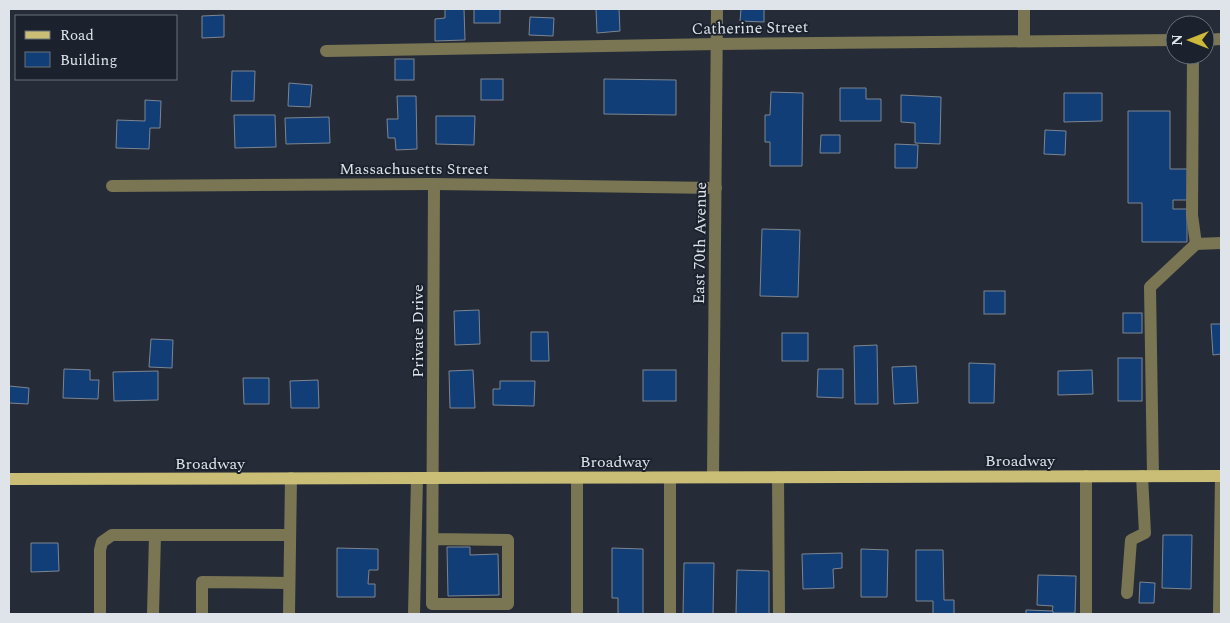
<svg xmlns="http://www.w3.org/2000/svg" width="1230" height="623" viewBox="0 0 1230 623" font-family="Spectral,serif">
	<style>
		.building { fill: #123e78; stroke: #7c8591 }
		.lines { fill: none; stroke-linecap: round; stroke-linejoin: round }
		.minor { stroke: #7a7553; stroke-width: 12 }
		.major { stroke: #cabe76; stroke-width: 12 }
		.labels { text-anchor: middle; stroke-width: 4; stroke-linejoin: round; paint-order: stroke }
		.street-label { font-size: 16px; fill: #dfe4eb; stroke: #1b222d }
	</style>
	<rect width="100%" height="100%" fill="#252c37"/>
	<g class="building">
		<path d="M445,9H464L465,40L435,41V19L445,18Z"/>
		<rect x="474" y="9" width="26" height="14"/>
		<path d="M596,9H619L620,31L597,33Z"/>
		<path d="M741,9H764V22L740,21Z"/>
		<path d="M224,15V37L202,38V16Z"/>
		<path d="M530,17L554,18L553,36L529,35Z"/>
		<rect x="395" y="59" width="19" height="21"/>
		<path d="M232,71H255L254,101H231Z"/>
		<rect x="481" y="79" width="22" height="21"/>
		<path d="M604,79L676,80V115L604,114Z"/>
		<path d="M289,83L312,85L310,107L288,106Z"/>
		<path d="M840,88H866V99H881V121H840Z"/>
		<path d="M771,92L803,93L802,166H770V142H765V115H770Z"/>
		<path d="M1064,93H1102V121L1064,122Z"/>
		<path d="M901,95L941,97L940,144L915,143V123L901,122Z"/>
		<path d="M397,96H416L417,149L396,150L395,138H388L387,119H398Z"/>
		<path d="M145,100L161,101L160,128H150L149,149L116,148L117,120L145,121Z"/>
		<path d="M1128,111H1170V169H1192L1193,200H1173V209H1187V242H1142V203H1128Z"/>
		<path d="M234,115H275L276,147L235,148Z"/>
		<path d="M436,116H475L474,145L436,144Z"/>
		<path d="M329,117L330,143L286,144L285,118Z"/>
		<path d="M1045,130L1066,131L1065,155L1044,154Z"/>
		<path d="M821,135H840V153H820Z"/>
		<path d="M895,144L918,145L917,168H895Z"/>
		<path d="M762,229L800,230L798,297L760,296Z"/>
		<rect x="984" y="291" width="21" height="23"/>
		<path d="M479,310L480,344L455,345L454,311Z"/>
		<rect x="1123" y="313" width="19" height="20"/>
		<path d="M1211,324H1221V354L1213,355Z"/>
		<path d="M531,332H548L549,361H531Z"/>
		<rect x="782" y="333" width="26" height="28"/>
		<path d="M151,339L173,340L172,368L149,367Z"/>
		<path d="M877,345L878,404H855L854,346Z"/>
		<rect x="1118" y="358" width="24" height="43"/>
		<path d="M969,363L995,364L994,403H969Z"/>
		<path d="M916,366L918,403L894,404L892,367Z"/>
		<path d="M64,369L90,370V380H99L98,399L63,398Z"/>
		<path d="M818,369H843V398L817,397Z"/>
		<path d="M473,370L475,408H450L449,371Z"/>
		<rect x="643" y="370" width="33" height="31"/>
		<path d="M1092,370L1093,394L1058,395V371Z"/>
		<path d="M158,371V400L114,401L113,372Z"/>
		<path d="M243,378H269V404H244Z"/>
		<path d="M318,380L319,408H291L290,381Z"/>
		<path d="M500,381H535L534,406L493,405V389H500Z"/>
		<path d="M9,386L29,388L28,404L9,403Z"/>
		<path d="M1163,535H1192L1191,589L1162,588Z"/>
		<path d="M31,543H58L59,571L31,572Z"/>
		<path d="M447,547H470V555L498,554L499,595L448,596Z"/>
		<path d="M337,548L378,549V570H369L368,584H375V597H337Z"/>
		<path d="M612,548L643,549V614H618V598H612Z"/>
		<path d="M861,549L888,550L887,597H861Z"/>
		<path d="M916,550H943L944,600H954V614H933V601H916Z"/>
		<path d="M842,553V568L833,569L834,588L803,589L802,554Z"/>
		<path d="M684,563H714L713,614H683Z"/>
		<path d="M737,570L769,571V614H736Z"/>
		<path d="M1038,575L1076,576L1075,613H1052L1053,606L1037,605Z"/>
		<path d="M1140,582L1155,583L1154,603H1139Z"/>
		<path d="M1026,610L1053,611V614H1026Z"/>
	</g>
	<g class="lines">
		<g class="minor">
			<path d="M1024,40V9"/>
			<path d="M1205,40L1221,39"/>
			<path d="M326,51L717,44L1175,40"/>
			<path d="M1193,55L1192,215L1196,244"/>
			<path d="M112,186L434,184L716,188"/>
			<path d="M1086,476V614"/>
			<path d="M1153,476L1150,287L1196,244L1221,243"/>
			<path d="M713,477L717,9"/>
			<path d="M778,477L779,614"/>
			<path d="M577,478V611"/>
			<path d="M433,539L508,540V604H432L434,184"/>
			<path d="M1127,593L1131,540L1145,533L1142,476"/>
			<path d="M100,614V550L102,542L112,535H290"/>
			<path d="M153,614L155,535"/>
			<path d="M202,614V582L289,583"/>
			<path d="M289,614L291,478"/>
			<path d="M414,614L417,478"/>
			<path d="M670,614V478"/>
			<path d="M1219,614L1221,476"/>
		</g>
		<path class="major" d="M9,479L1221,476"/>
	</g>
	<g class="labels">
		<g class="street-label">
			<text transform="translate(750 27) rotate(-1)" y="6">Catherine Street</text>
			<text x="414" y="174">Massachusetts Street</text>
			<text transform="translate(699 243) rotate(-89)" y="6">East 70th Avenue</text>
			<text transform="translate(417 331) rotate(-90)" y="6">Private Drive</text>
			<text x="1020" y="466">Broadway</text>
			<text x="615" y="467">Broadway</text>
			<text x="210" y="469">Broadway</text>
		</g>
	</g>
	<rect width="1230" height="623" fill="none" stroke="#dfe4eb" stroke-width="20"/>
	<rect x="15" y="15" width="162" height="65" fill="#1b222d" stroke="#697079"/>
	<rect x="25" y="31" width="25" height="8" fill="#cabe76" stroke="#697079"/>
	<text x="60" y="40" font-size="15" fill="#dfe4eb">Road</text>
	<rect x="25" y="52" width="25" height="15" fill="#123e78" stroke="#697079"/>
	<text x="60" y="65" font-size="15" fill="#dfe4eb">Building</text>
	<g transform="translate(1190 40) rotate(270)"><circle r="24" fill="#1b222d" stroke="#697079"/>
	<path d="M0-4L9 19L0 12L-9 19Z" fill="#ccb938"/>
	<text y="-8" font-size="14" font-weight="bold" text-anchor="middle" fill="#dfe4eb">N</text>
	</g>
</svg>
